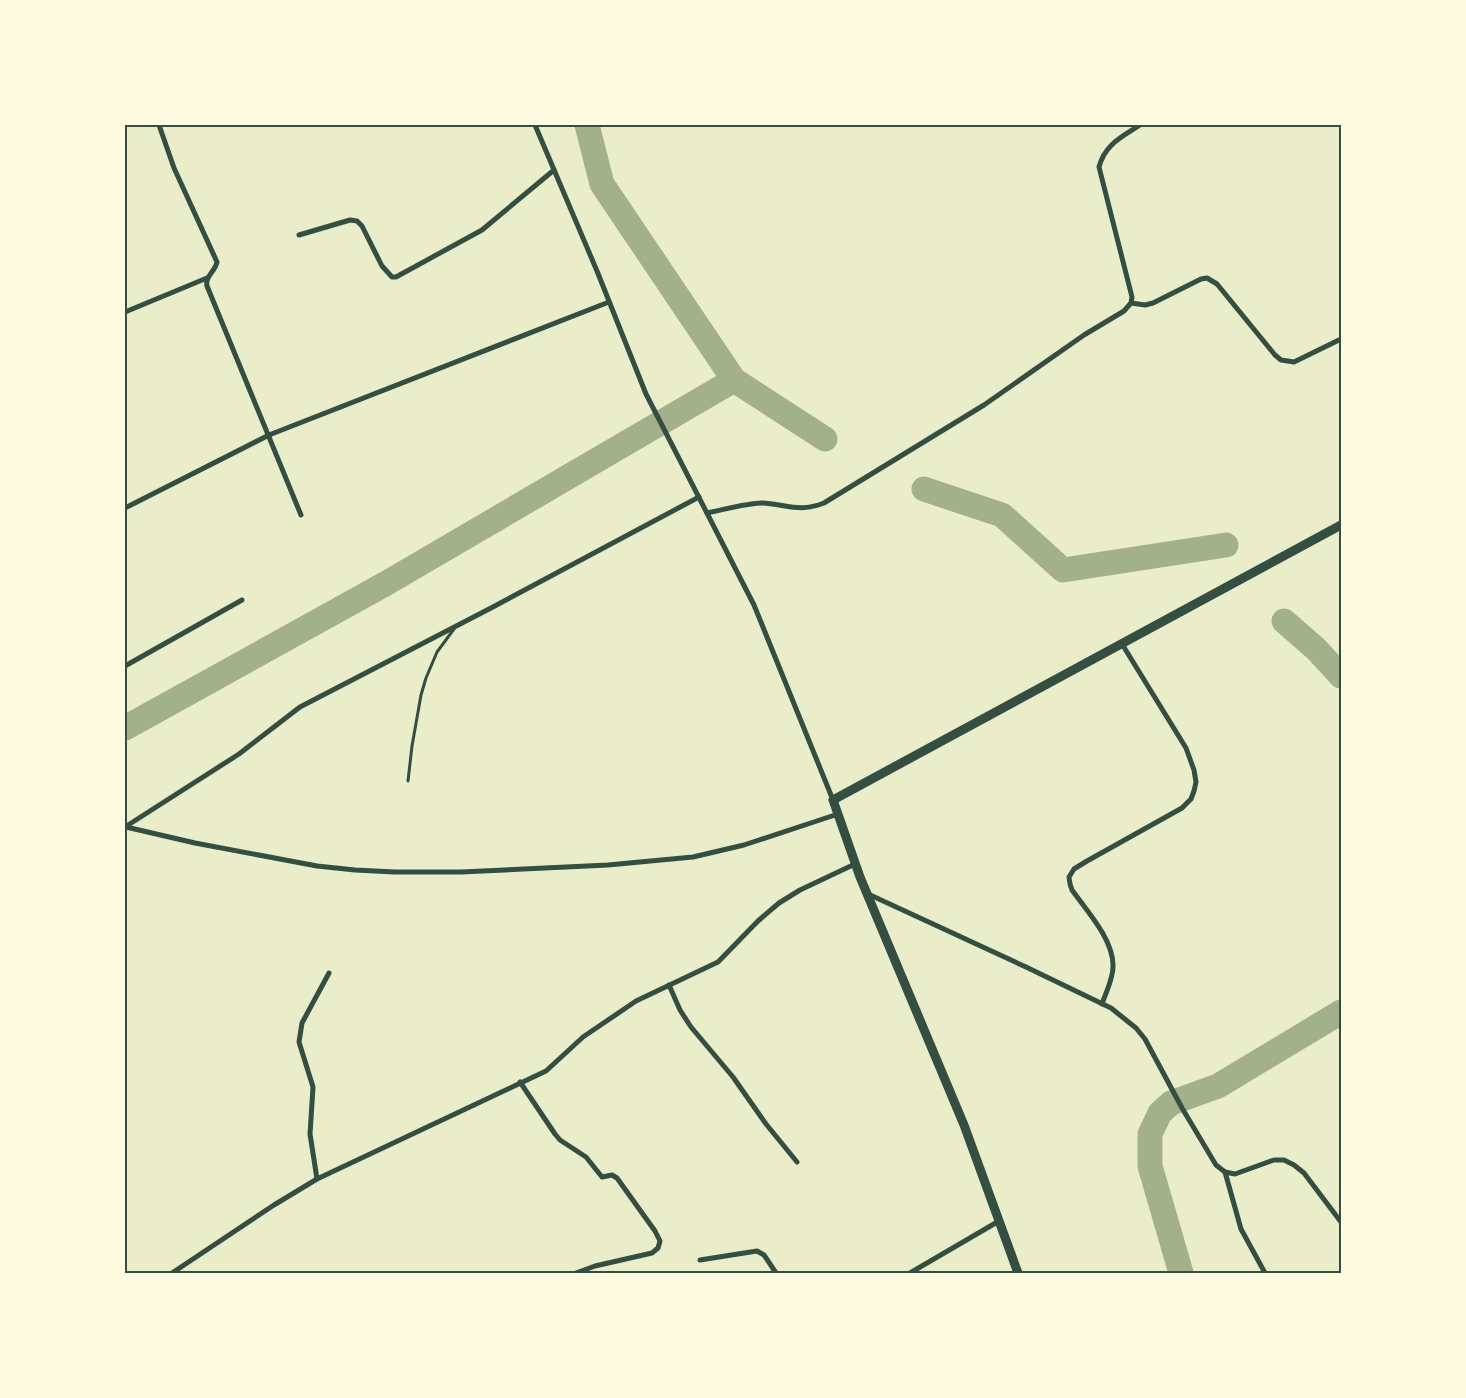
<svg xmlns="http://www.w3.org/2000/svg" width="1466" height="1398" viewBox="0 0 1466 1398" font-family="'Titillium Web',sans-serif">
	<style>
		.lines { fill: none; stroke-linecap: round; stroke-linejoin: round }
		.river { stroke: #a3b18a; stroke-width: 25 }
		.service { stroke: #344e41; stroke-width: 3 }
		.minor { stroke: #344e41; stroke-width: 5 }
		.tertiary { stroke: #344e41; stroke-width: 9 }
		.neatline { fill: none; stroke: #344e41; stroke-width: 2 }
	</style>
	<rect width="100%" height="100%" fill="#e9edc9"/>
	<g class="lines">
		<g class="river">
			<path d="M587,125L602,184L734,380L825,439"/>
			<path d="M924,489L1002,515L1063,570L1226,545"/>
			<path d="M1284,621L1316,649L1341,676"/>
			<path d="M125,728L385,584L734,380"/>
			<path d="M1181,1273L1150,1166V1134L1160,1113L1171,1103L1218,1086L1341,1012"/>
		</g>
		<path class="service" d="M408,781L412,746L421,695L426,678L437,652L454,629"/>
		<g class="minor">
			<path d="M159,125L174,168L217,262C215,272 205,276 207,286L301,515"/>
			<path d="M535,125L597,271L646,394L754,605L833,800"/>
			<path d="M299,235L350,220L357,221L362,226L382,266L392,277H396L482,230L554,170"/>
			<path d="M1131,303L1145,305L1153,303L1201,279L1207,278L1217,284L1275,355L1281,360L1294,362L1341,339"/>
			<path d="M125,312L207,278"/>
			<path d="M125,508L269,435L609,302"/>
			<path d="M707,513C723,510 746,503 762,503C785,504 800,513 824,503L984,405L1084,335L1124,311L1131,303L1132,297L1099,167C1105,144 1122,137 1140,125"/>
			<path d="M125,666L242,600"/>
			<path d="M125,827L239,754L300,707L491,608L699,497"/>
			<path d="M126,827L195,843L317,866L355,870L395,872H461L608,865L693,857L744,845L838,814"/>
			<path d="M868,894L1026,967L1111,1008L1136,1028L1145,1039L1182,1108L1216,1165L1225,1172L1235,1174L1274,1160H1284L1294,1165L1304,1173L1341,1222"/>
			<path d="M669,985L680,1010L691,1027L733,1077L766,1124L797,1162"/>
			<path d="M1102,1004C1106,992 1113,979 1113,967C1114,940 1087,911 1072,890L1070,884L1069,877L1074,869L1087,861L1182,808L1191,799L1194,791L1196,782L1194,770L1186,748L1122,644"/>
			<path d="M520,1082L555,1134L560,1140L586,1157L602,1177L612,1175L617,1178L655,1231L660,1241L658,1248L652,1253L595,1266L576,1273"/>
			<path d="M1225,1172L1241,1229L1265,1273"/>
			<path d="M317,1179L310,1134L313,1087L299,1042L302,1023L329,973"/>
			<path d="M700,1260L757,1251L764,1255L776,1273"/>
			<path d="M172,1273L274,1205L317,1179L546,1071L583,1037L636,1001L718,962L758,921L779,903L800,890L855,864"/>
			<path d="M910,1273L999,1221"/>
		</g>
		<path class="tertiary" d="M1018,1273L964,1125L860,877L833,800L1341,525"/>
	</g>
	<rect width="1466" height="1398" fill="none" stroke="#fefae0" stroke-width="252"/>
	<rect x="126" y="126" width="1214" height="1146" class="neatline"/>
</svg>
